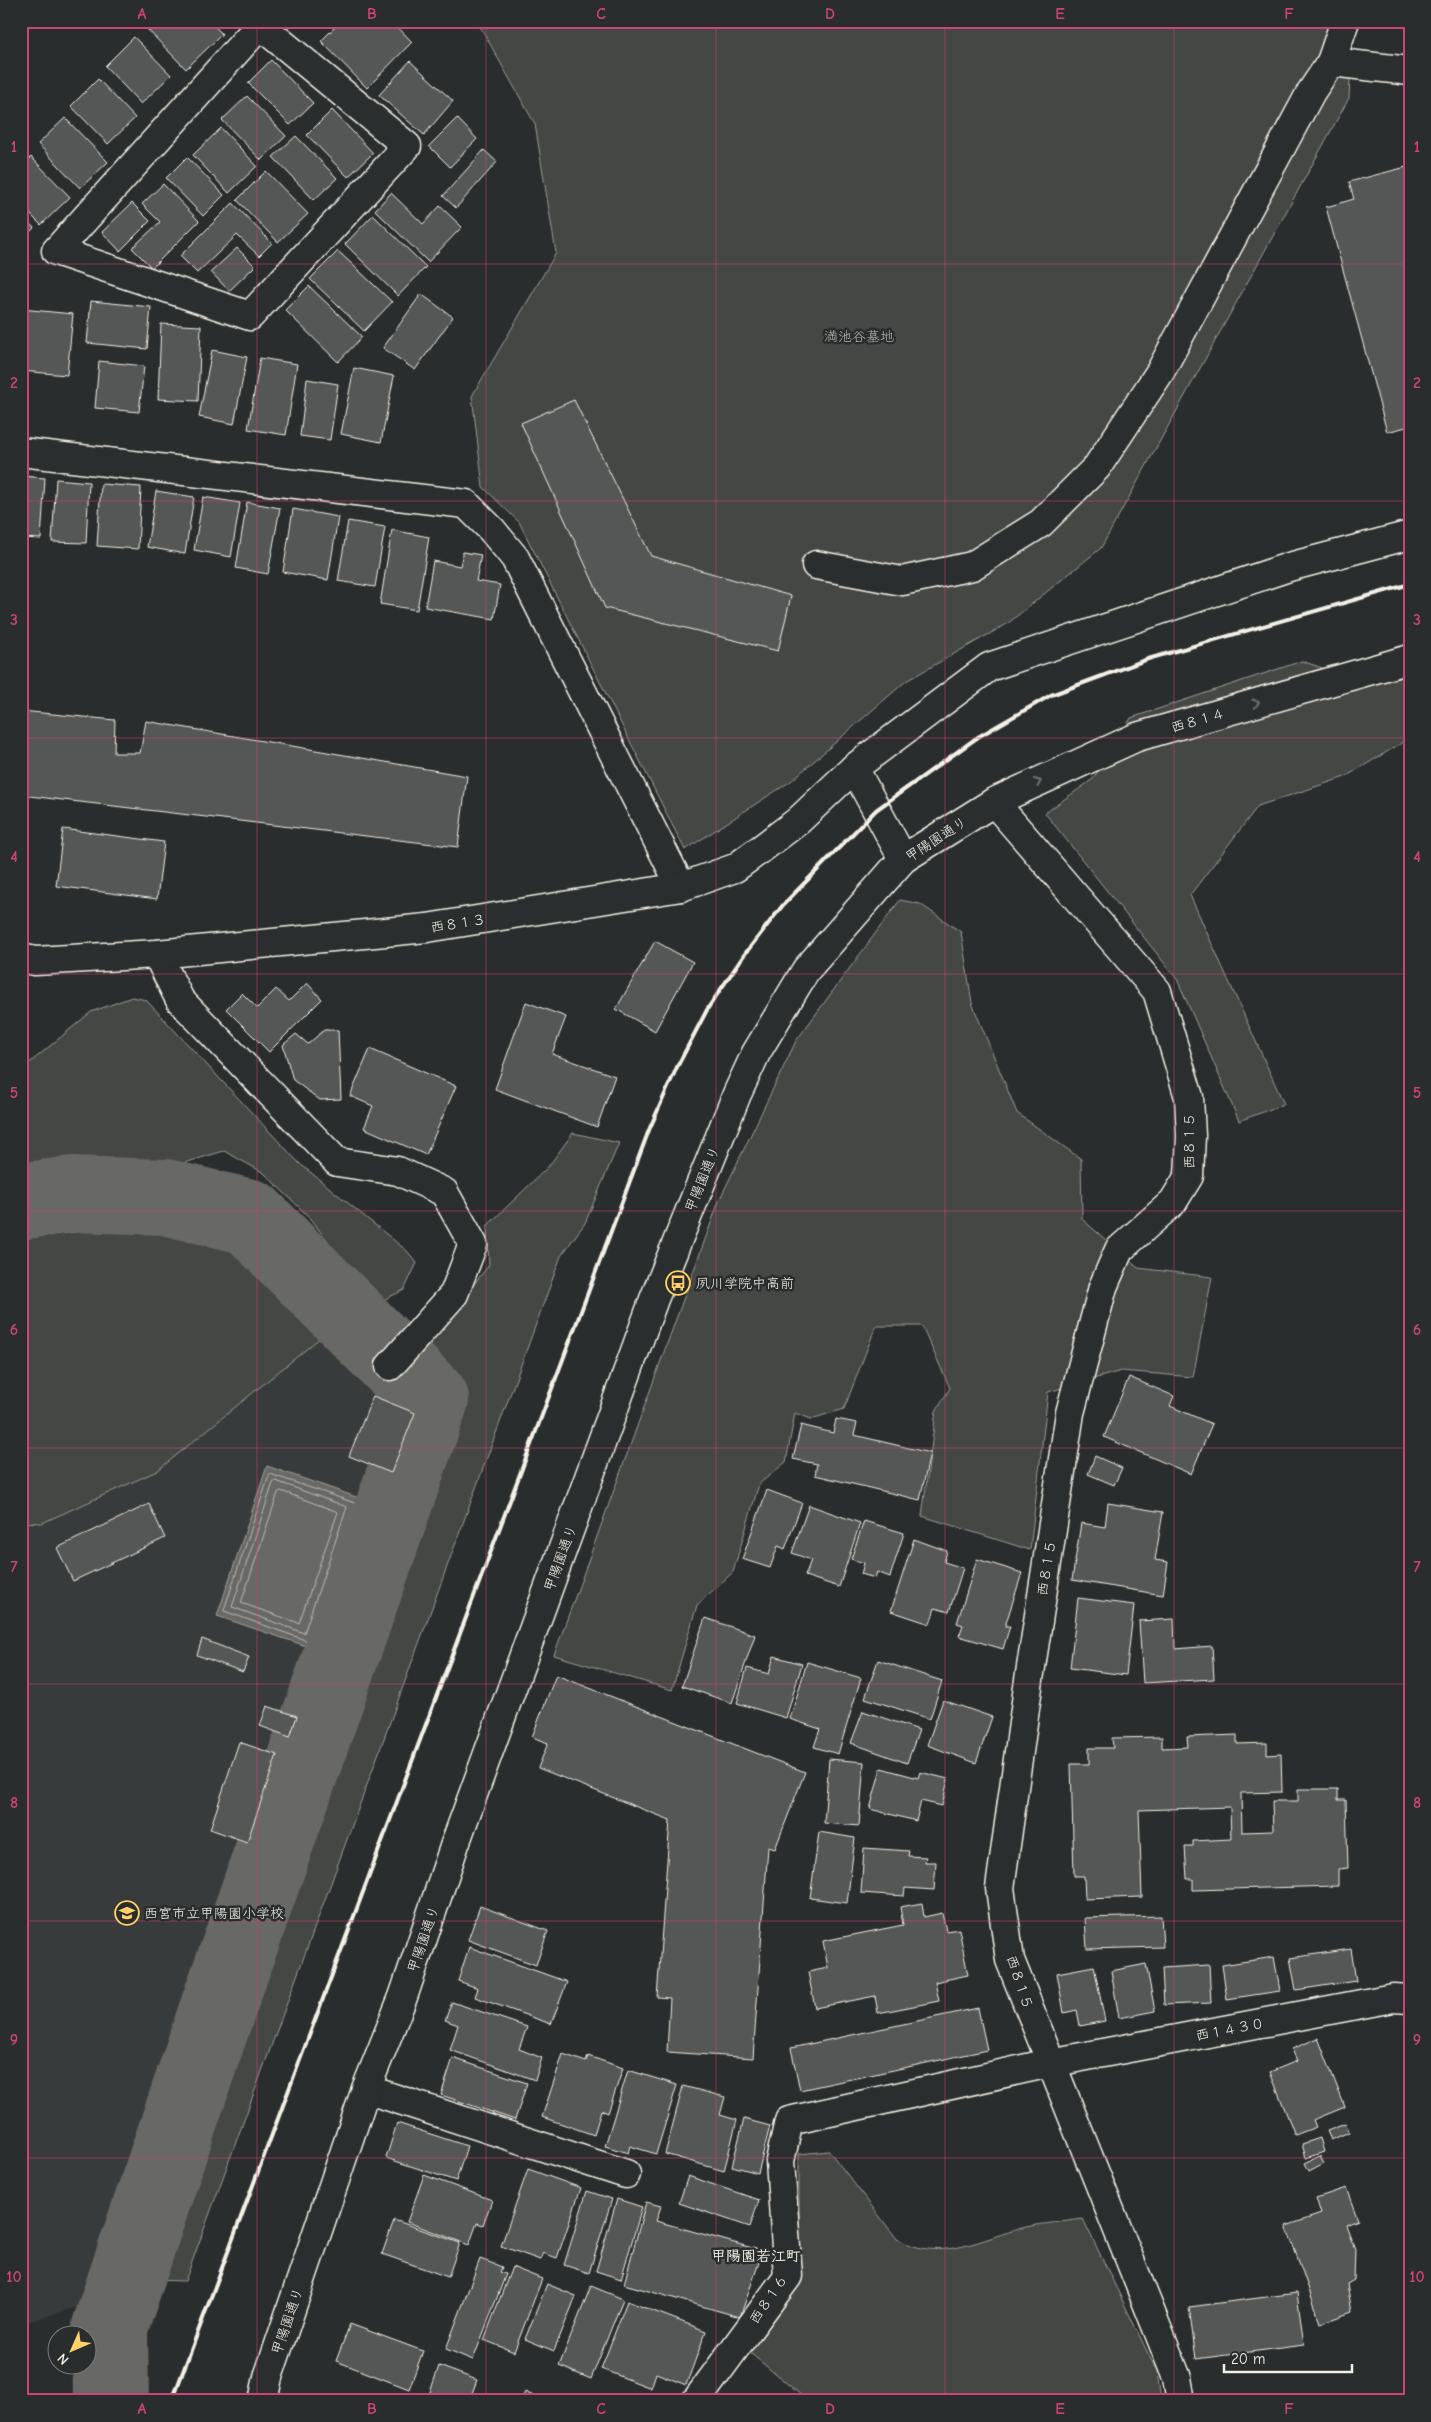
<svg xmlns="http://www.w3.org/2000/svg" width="1431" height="2422" viewBox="0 0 1431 2422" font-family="'Comic Neue','Klee One',sans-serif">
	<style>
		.built { fill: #373a3a }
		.green { fill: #444645; stroke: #9c9c96 }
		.water { fill: #676866; stroke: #9f9f9a }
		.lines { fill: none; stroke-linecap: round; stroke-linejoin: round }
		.shore { stroke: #bcbab4; stroke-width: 1 }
		.river { stroke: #676866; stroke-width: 76 }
		.building { fill: #555756; stroke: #f4f1e8 }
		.minor-casing { stroke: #f4f1e8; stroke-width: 31 }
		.minor { stroke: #2a2d2e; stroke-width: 28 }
		.rail { stroke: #f4f1e8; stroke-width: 4 }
		.oneway { stroke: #71726f }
		.grid { fill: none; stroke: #cc4377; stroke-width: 1; stroke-opacity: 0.55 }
		.labels { text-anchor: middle; stroke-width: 5; stroke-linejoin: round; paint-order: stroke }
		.park-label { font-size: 14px; fill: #b6b5af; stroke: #2a2d2e }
		.street-label { font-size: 14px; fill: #f4f1e8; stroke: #2a2d2e }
		.poi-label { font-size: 14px; fill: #f4f1e8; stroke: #2a2d2e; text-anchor: start }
		.neighbourhood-label { font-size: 15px; font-weight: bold; fill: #f4f1e8; stroke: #2a2d2e }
		.neatline { fill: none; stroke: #cc4377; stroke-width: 2 }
		.grid-label { font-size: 16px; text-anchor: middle; font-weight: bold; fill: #cc4377 }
	</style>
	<rect width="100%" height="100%" fill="#2a2d2e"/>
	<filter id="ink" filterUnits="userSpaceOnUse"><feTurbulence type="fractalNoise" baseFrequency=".02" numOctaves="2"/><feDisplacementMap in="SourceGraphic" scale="10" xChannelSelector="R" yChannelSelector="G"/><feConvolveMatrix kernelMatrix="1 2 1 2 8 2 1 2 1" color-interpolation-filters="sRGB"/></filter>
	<g filter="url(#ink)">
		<path class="built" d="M326,1333L418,1410L90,2303L21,2324V1522L42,1523L157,1471Z"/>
		<g class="green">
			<path d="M477,21H1353L1349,98L1101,548L1007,624L906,681L791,781L685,850L519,522L483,487L472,396L556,253L535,124Z"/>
			<path d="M1302,661L1368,684L1410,671V738L1345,777L1258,806L1190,895L1284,1104L1239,1121L1177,979L1045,813L1093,779L1131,718Z"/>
			<path d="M900,900L920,904L961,932L972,1003L1017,1113L1081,1159L1082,1219L1138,1268L1212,1277L1193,1377L1121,1371L1048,1392L1030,1550L922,1516L936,1411L950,1388L922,1326H876L844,1409L811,1419L795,1413L786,1462L759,1484L733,1572L697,1605L672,1690L554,1655L719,1201L796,1041Z"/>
			<path d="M132,997L146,1000L299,1163L407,1251L417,1263L404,1290L377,1303L307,1215L264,1173L224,1151L97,1189L21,1195V1070L91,1012Z"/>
			<path d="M573,1133L619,1143L585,1223L561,1256L185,2281L147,2280L128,2323L145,2366L126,2374L88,2352V2334H82L81,2331L422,1406L395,1384L489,1265L487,1226L548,1167Z"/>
			<path d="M168,1220L214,1233L326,1333L157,1471L42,1523L21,1522V1239Z"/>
			<path d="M829,2151L897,2239C943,2264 981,2238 1026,2227C1044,2223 1064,2222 1083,2219L1157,2372L1161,2401H808L749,2352L799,2281V2154Z"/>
		</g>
		<path class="water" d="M267,1466L362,1499L312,1648L217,1616Z"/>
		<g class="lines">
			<g class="shore">
				<path d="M270,1474L355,1503L308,1641L224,1611Z"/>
				<path d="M276,1481L347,1507L304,1633L232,1607L273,1483Z"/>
				<path d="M281,1491L338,1512L299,1623L241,1603L278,1493Z"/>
			</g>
			<path class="river" d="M21,1201L73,1194L165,1197L250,1217L431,1399L214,2019L110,2327L111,2401"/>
		</g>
		<g class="building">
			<path d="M210,21L222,34L186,69L140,22Z"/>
			<path d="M341,21H392L412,42L367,88L321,41Z"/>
			<path d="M134,37L171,75L141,104L105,66Z"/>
			<path d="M271,60L313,103L290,125L248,83Z"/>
			<path d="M410,61L453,101L424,135L379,95Z"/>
			<path d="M98,79L135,118L108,144L71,106Z"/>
			<path d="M247,96L286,136L261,160L222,120Z"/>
			<path d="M332,110L373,153L348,177L307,135Z"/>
			<path d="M65,118L108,162L80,188L38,144Z"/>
			<path d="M457,118L477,139L450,167L429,146Z"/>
			<path d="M221,128L257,166L229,193L193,155Z"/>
			<path d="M296,136L337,178L314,200L273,157Z"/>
			<path d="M484,150L497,162L456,208L443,196Z"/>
			<path d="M31,157L70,197L41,225L21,205V166Z"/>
			<path d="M187,157L224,195L203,216L166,178Z"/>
			<path d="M1410,166V426L1387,432L1326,207L1354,199L1349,182Z"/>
			<path d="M266,171L308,214L278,242L237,200Z"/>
			<path d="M163,184L199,221L152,268L132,248L160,222L142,204Z"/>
			<path d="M391,193L423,224L440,206L462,227L428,262L375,210Z"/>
			<path d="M132,203L150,221L120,251L102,232Z"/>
			<path d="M233,203L272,243L259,256L237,235L197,273L180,256Z"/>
			<path d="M21,215L34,228L21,240Z"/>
			<path d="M373,215L426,267L398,296L345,244Z"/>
			<path d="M237,248L255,266L229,291L211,272Z"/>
			<path d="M338,251L392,302L364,331L310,279Z"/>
			<path d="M309,286L362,337L338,362L285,310Z"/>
			<path d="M421,294L453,317L415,370L383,348Z"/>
			<path d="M91,301L151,307L147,349L87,343Z"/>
			<path d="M21,309L73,314L67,375L21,371Z"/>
			<path d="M161,324L201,326L198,401L158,399Z"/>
			<path d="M212,350L247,357L234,424L199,417Z"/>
			<path d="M260,358L297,364L286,435L248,429Z"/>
			<path d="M99,361L144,366L139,412L95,408Z"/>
			<path d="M354,368L394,376L381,442L341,434Z"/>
			<path d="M307,379L338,384L330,440L300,436Z"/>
			<path d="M574,400L651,556L791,596L778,651L605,608L521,423Z"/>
			<path d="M21,476L45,478L41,539L21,538Z"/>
			<path d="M56,479L89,482L86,543L52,542Z"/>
			<path d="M101,484L141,487L138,549L97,546Z"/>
			<path d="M156,491L194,497L185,554L147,547Z"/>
			<path d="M203,497L240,503L231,557L194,550Z"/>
			<path d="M247,502L280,508L268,574L236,568Z"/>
			<path d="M293,509L338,517L328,580L283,572Z"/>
			<path d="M348,521L385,527L375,587L338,581Z"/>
			<path d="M392,530L429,537L417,610L380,604Z"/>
			<path d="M463,552L481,555L476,581L500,585L494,619L425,607L433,561L460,566Z"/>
			<path d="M21,711L115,720L114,753H140L146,721L467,776L458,847L21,795Z"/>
			<path d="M63,829L164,842L157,899L56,886Z"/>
			<path d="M655,941L693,962L655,1031L616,1009Z"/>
			<path d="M307,983L322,999L269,1052L226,1009L242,993L257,1008L276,989L289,1001Z"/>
			<path d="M526,1002L566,1017L552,1054L615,1076L597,1127L495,1089Z"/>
			<path d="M324,1030H338L341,1099L320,1100L293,1080L283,1045L296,1034L308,1044Z"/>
			<path d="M370,1049L456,1086L426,1155L364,1128L373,1106L350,1096Z"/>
			<path d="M1129,1377L1174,1396L1170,1406L1212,1424L1191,1474L1104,1437Z"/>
			<path d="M373,1396L415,1413L391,1473L349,1456Z"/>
			<path d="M836,1419L857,1423L854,1435L930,1453L920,1500L815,1475L817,1464L793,1459L801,1425L833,1433Z"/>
			<path d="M1095,1456L1122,1468L1114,1485L1088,1474Z"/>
			<path d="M767,1490L802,1503L785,1549L778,1546L770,1568L742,1559Z"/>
			<path d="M1108,1503L1163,1512L1155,1560L1168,1562L1163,1595L1072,1580L1081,1523L1105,1527Z"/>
			<path d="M149,1504L165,1538L73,1581L57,1548Z"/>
			<path d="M809,1505L860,1523L839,1587L805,1576L811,1560L792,1553Z"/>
			<path d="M864,1521L904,1533L890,1577L877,1572L875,1578L861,1574L864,1563L851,1559Z"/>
			<path d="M914,1539L947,1551L944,1562L963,1568L949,1612L935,1608L930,1624L891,1611Z"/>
			<path d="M977,1559L1022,1573L1005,1626H1010L1003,1649L959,1636L963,1625L957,1623Z"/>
			<path d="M1078,1598L1134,1605L1126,1675L1070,1668Z"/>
			<path d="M705,1618L755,1635L732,1703L682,1686Z"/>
			<path d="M1174,1619L1175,1649L1212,1646L1214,1679L1143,1683L1139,1621Z"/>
			<path d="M202,1639L249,1657L243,1672L197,1655Z"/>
			<path d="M774,1656L802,1664L786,1718L737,1703L747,1668L769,1674Z"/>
			<path d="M878,1660L942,1681L930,1719L865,1698Z"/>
			<path d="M807,1662L861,1678L838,1754L814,1747L820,1729L790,1719Z"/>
			<path d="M556,1675L805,1772L775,1849L768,1847L753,2058L667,2052L670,1998L657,1997L670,1820L538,1768L548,1743L532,1737Z"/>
			<path d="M943,1700L992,1717L976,1763L927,1745Z"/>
			<path d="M267,1706L297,1716L290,1737L260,1726Z"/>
			<path d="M863,1711L919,1730L907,1763L851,1743Z"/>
			<path d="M1237,1735V1744L1267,1743V1755L1281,1754L1282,1792L1241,1793L1242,1832L1273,1831L1272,1801H1298V1789H1338V1800H1346L1348,1868L1338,1869V1886L1193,1890V1879H1187L1185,1846H1193V1841L1231,1839L1230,1807L1139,1810L1142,1897L1085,1899L1084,1876H1074L1071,1764H1089V1748H1113L1112,1738L1162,1737V1748L1188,1747L1187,1737Z"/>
			<path d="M239,1742L277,1755L247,1842L210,1829Z"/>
			<path d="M829,1759L864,1762L859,1826L824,1823Z"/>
			<path d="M881,1768L918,1778L920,1772L948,1779L942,1806L921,1801L916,1821L870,1809Z"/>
			<path d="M819,1832L855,1838L847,1903L810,1898Z"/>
			<path d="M864,1848L909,1851L908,1856L926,1857L925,1862H936L934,1890L905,1888L904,1896L861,1893Z"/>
			<path d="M922,1903L924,1917L942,1913L946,1931L959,1929L968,1975L935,1982L939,2001L878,2013L875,1996L815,2008L808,1972L828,1968L823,1941L903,1925L900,1907Z"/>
			<path d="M480,1906L548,1931L536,1965L468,1940Z"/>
			<path d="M1161,1916L1163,1947L1087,1949L1085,1918Z"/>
			<path d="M469,1947L567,1982L551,2024L475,1997L478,1988L458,1981Z"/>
			<path d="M1351,1949L1356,1981L1296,1990L1290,1958Z"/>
			<path d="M1274,1957L1280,1991L1227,1999L1222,1965Z"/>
			<path d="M1146,1964L1155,2011L1119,2018L1111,1971Z"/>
			<path d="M1209,1965L1211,2003L1164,2005L1162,1968Z"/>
			<path d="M1094,1966L1105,2021L1080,2026L1077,2010L1064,2013L1057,1973Z"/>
			<path d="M452,2002L527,2027L519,2049L542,2058L535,2080L450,2050L458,2025L445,2020Z"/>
			<path d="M978,2008L987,2050L800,2090L791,2048Z"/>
			<path d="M1318,2038L1345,2107L1313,2120L1316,2127L1295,2135L1270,2072L1297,2061L1292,2049Z"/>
			<path d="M563,2054L586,2062L588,2056L623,2068L608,2113L601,2110L594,2135L542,2117Z"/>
			<path d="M453,2058L527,2083L515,2120L441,2095Z"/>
			<path d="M628,2070L677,2085L656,2154L630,2146L628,2153L605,2146Z"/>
			<path d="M683,2086L725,2097L720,2115L737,2120L724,2171L665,2154Z"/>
			<path d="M744,2119L770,2126L758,2173L732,2166Z"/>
			<path d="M397,2123L467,2146L456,2181L386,2158Z"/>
			<path d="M1345,2124L1349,2132L1331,2140L1327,2131Z"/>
			<path d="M1320,2138L1324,2152L1306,2158L1302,2144Z"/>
			<path d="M1320,2156L1324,2163L1309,2171L1305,2163Z"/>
			<path d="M528,2169L581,2188L557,2258L543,2253L540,2260L501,2246Z"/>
			<path d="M424,2175L492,2200L483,2225L477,2223L469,2245L407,2222Z"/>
			<path d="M688,2176L759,2200L750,2227L679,2203Z"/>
			<path d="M1346,2188L1358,2220L1346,2225L1355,2249L1354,2280L1347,2284L1352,2312L1321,2323L1286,2226L1321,2214L1316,2198Z"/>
			<path d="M587,2191L612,2199L589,2273L564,2265Z"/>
			<path d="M617,2199L642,2207L621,2279L596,2271Z"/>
			<path d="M646,2202L661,2206L656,2221L763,2251L740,2317L624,2284Z"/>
			<path d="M394,2220L460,2243L448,2277L382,2254Z"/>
			<path d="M480,2259L502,2267L500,2272L506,2274L473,2360L446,2349Z"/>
			<path d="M512,2267L542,2279L514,2352L484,2340Z"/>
			<path d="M547,2284L576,2296L554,2351L525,2339Z"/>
			<path d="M591,2286L623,2299L591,2379L559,2366Z"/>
			<path d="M1297,2293L1304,2345L1196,2359L1189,2307Z"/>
			<path d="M627,2301L706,2331L686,2385L656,2373L651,2388L601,2369Z"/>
			<path d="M350,2324L423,2351L409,2389L336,2361Z"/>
			<path d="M439,2366L477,2380L469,2401H427Z"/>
			<path d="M21,2386L28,2401H21Z"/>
			<path d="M525,2392L544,2401H521Z"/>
		</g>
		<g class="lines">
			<g class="minor-casing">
				<g id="minor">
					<path d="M256,21L260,25L407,146L250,316L56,251L260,25"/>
					<path d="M1331,62L1410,71"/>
					<path d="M21,452L466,504L492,530L515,558L681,887"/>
					<path d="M816,565L902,581L972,566L1041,523L1097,467L1160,372L1311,92L1331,62L1345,21"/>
					<path d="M854,768L903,859"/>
					<path d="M994,802L1157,991L1189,1097L1191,1136L1189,1176L1173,1202L1119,1250L1103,1287L1070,1413L1029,1680L1000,1888L1010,1960L1177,2378L1181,2401"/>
					<path d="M157,954L180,1000L337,1162L398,1171L444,1192L473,1244L454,1294L390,1366"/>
					<path d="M21,958L35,961L157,954L427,928L681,887L735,868L761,849L798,821L854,768L989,667L1289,567L1410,535"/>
					<path d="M366,2089L626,2174"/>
					<path d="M263,2401L268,2377L366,2089L403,1997L455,1844L654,1299L737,1094L756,1053L806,970L903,859L994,802L1137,737L1410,659"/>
					<path d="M696,2401L788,2276L780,2161L789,2121L1050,2063L1393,1998L1410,1999"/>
				</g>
			</g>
			<use href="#minor" class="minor"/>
			<path class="rail" d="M172,2401L649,1130L677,1067L708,1008L744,955L783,905L876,810L978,737L1051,695L1148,659L1410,584"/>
		</g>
		<defs><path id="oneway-chevron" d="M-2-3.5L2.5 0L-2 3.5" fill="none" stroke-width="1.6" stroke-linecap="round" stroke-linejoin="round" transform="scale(1.25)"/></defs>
		<g class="oneway">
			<use href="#oneway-chevron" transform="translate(1256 703) rotate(-16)"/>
			<use href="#oneway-chevron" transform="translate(1038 782) rotate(-24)"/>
		</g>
	</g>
	<path class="grid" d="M257,21V2401M486,21V2401M716,21V2401M945,21V2401M1174,21V2401M21,264H1410M21,501H1410M21,738H1410M21,974H1410M21,1211H1410M21,1448H1410M21,1684H1410M21,1921H1410M21,2158H1410"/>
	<defs>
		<g id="bus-ring" transform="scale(1.25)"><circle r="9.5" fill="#2a2d2e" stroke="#ffd166" stroke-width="1.5"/><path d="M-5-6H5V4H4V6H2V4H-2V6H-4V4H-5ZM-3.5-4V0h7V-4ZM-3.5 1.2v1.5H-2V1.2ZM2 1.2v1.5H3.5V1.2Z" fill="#ffd166"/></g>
		<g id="school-ring" transform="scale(1.25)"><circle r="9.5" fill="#2a2d2e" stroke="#ffd166" stroke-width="1.5"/><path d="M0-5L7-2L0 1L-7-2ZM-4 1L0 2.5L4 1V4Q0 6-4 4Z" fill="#ffd166"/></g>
	</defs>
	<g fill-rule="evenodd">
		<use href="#bus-ring" x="678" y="1283"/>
		<use href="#school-ring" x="127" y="1913"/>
	</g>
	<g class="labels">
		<g class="park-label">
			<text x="859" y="341">満池谷墓地</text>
		</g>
		<g class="street-label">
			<text transform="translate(1198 720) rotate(-16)" y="5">西８１４</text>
			<text transform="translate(936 839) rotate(-33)" y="5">甲陽園通り</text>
			<text transform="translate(458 923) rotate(-9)" y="5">西８１３</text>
			<text transform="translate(1189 1141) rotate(-90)" y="5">西８１５</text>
			<text transform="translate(702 1179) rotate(-68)" y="5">甲陽園通り</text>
			<text transform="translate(560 1558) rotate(-70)" y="5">甲陽園通り</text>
			<text transform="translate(1046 1568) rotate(-81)" y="5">西８１５</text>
			<text transform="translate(423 1939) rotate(-71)" y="5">甲陽園通り</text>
			<text transform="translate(1020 1982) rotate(71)" y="5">西８１５</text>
			<text transform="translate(1230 2029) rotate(-11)" y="5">西１４３０</text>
			<text transform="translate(768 2299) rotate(-56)" y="5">西８１６</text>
			<text transform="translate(287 2321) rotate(-71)" y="5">甲陽園通り</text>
		</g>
		<g class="poi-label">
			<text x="696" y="1288">夙川学院中高前</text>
			<text x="144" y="1918">西宮市立甲陽園小学校</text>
		</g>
		<g class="neighbourhood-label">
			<text x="756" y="2261">甲陽園若江町</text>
		</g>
	</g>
	<rect width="1431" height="2422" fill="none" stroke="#2a2d2e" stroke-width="55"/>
	<g transform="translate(72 2350) rotate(225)"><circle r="24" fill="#2a2d2e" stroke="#7b7b78"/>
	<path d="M0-4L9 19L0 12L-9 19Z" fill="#ffd166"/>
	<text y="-8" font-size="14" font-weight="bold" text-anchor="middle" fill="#f4f1e8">N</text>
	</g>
	<path d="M1224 2364v8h128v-8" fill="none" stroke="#f4f1e8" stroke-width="2.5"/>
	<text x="1231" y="2364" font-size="15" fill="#f4f1e8" stroke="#2a2d2e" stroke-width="4" paint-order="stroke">20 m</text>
	<rect x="28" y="28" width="1376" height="2366" class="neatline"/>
	<g class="grid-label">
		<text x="142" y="19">A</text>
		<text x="372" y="19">B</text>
		<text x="601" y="19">C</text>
		<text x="830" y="19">D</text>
		<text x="1060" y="19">E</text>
		<text x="1289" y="19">F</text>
		<text x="14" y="152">1</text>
		<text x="1417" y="152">1</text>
		<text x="14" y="388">2</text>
		<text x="1417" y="388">2</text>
		<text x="14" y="625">3</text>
		<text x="1417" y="625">3</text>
		<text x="14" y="862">4</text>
		<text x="1417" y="862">4</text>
		<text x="14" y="1098">5</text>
		<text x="1417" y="1098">5</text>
		<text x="14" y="1335">6</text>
		<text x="1417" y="1335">6</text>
		<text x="14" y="1572">7</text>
		<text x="1417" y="1572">7</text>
		<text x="14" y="1808">8</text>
		<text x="1417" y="1808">8</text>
		<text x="14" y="2045">9</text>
		<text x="1417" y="2045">9</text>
		<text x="14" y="2282">10</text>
		<text x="1417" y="2282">10</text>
		<text x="142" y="2414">A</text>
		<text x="372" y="2414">B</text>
		<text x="601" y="2414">C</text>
		<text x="830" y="2414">D</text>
		<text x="1060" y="2414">E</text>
		<text x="1289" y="2414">F</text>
	</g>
</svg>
